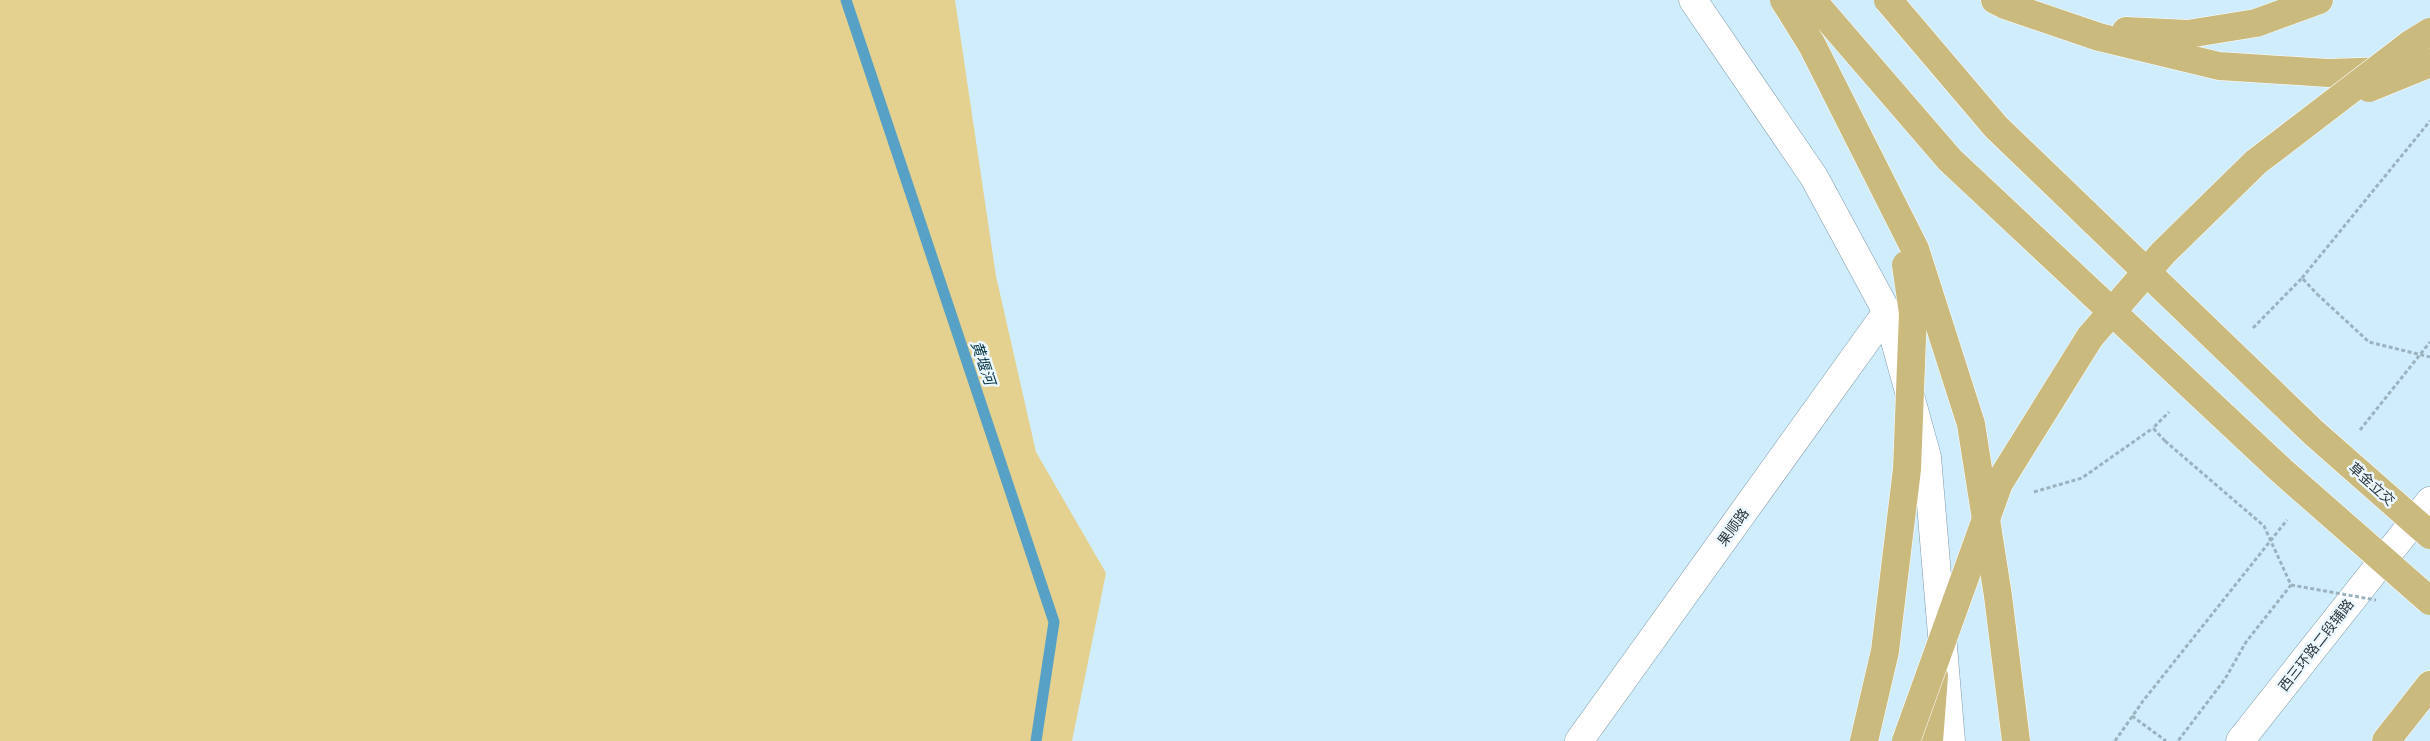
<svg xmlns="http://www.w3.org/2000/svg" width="2430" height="741" viewBox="0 0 2430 741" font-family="'Nunito Sans','Noto Sans SC',sans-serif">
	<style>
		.green { fill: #e4d18f }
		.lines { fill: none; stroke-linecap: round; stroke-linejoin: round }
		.stream { stroke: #56a1c5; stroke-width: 11 }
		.minor-casing { stroke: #7e99a8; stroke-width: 29 }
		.secondary-casing { stroke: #7e99a8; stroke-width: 29 }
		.trunk-casing { stroke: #fff; stroke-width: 29 }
		.path { stroke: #9bb2bf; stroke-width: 3; stroke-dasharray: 4 2.5; stroke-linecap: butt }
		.minor { stroke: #fff; stroke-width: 28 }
		.secondary { stroke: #fff; stroke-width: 28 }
		.trunk { stroke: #cbba7e; stroke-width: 28 }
		.trunk-bridge-casing { stroke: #fff; stroke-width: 29; stroke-linecap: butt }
		.path-bridge { stroke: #9bb2bf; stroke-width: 3; stroke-dasharray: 4 2.5; stroke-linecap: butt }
		.trunk-bridge { stroke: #cbba7e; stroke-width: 28 }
		.labels { text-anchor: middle; stroke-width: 5; stroke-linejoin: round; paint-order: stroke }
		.street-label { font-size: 14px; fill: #2c373d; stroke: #ecf7fe }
		.water-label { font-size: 15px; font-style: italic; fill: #07364a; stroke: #ecf7fe }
	</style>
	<rect width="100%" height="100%" fill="#d0edfd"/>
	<path class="green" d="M0,0H955L996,276L1036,452L1106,573L1072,741H0Z"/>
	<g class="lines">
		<path class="stream" d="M846,0L1054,622L1036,741"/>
		<g class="minor-casing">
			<path id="minor" d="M1579,741L1887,312"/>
		</g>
		<g class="secondary-casing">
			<g id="secondary">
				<path d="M1693,0L1814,177L1887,312L1927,457L1951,741"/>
				<path d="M2240,741L2430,501"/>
			</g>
		</g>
		<g class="trunk-casing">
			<g id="trunk">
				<path d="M1995,0L2005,5L2099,37L2219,66L2328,73L2389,71"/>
				<path d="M2126,31L2188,34L2256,23L2319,0"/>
				<path d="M1929,741L1934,676"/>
				<path d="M2386,741L2430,685"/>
			</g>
		</g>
		<g class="path">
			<path d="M2302,278L2430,121"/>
			<path d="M2253,328L2302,278L2317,294"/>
			<path d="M2360,430L2430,342"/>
			<path d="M2165,441L2153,428L2169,412"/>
			<path d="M2034,492L2082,478L2153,428"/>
			<path d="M2132,716L2166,741"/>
			<path d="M2115,741L2143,701L2287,520"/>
		</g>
		<use href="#minor" class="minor"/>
		<use href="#secondary" class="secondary"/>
		<use href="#trunk" class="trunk"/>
		<g class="trunk-bridge-casing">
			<g id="trunk-bridge">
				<path d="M1784,0L1812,45L1915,249L1971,424L1998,596L2016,741"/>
				<path d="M1812,0L1950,160L2282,471L2430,601"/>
				<path d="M1888,0L1996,127L2314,433L2430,535"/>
				<path d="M2369,88L2430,63"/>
				<path d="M1864,741L1885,651L1907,469L1913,313L1906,265"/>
				<path d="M1906,741L1999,483L2090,337L2163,253L2256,162L2409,45L2430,32"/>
			</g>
		</g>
		<g class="path-bridge">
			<path d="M2317,294L2369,342L2430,357"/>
			<path d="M2165,441L2264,526L2291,585L2246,642L2225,679L2178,741"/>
			<path d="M2291,585L2376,600"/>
		</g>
		<use href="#trunk-bridge" class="trunk-bridge"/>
	</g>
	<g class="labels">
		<g class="street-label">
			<text transform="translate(2372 484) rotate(42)" y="5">草金立交</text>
			<text transform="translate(1733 527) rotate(-54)" y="5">果顺路</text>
			<text transform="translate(2316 645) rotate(-52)" y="5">西三环路二段辅路</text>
		</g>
		<g class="water-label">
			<text transform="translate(983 363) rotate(71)" y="5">黄堰河</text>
		</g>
	</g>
</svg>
